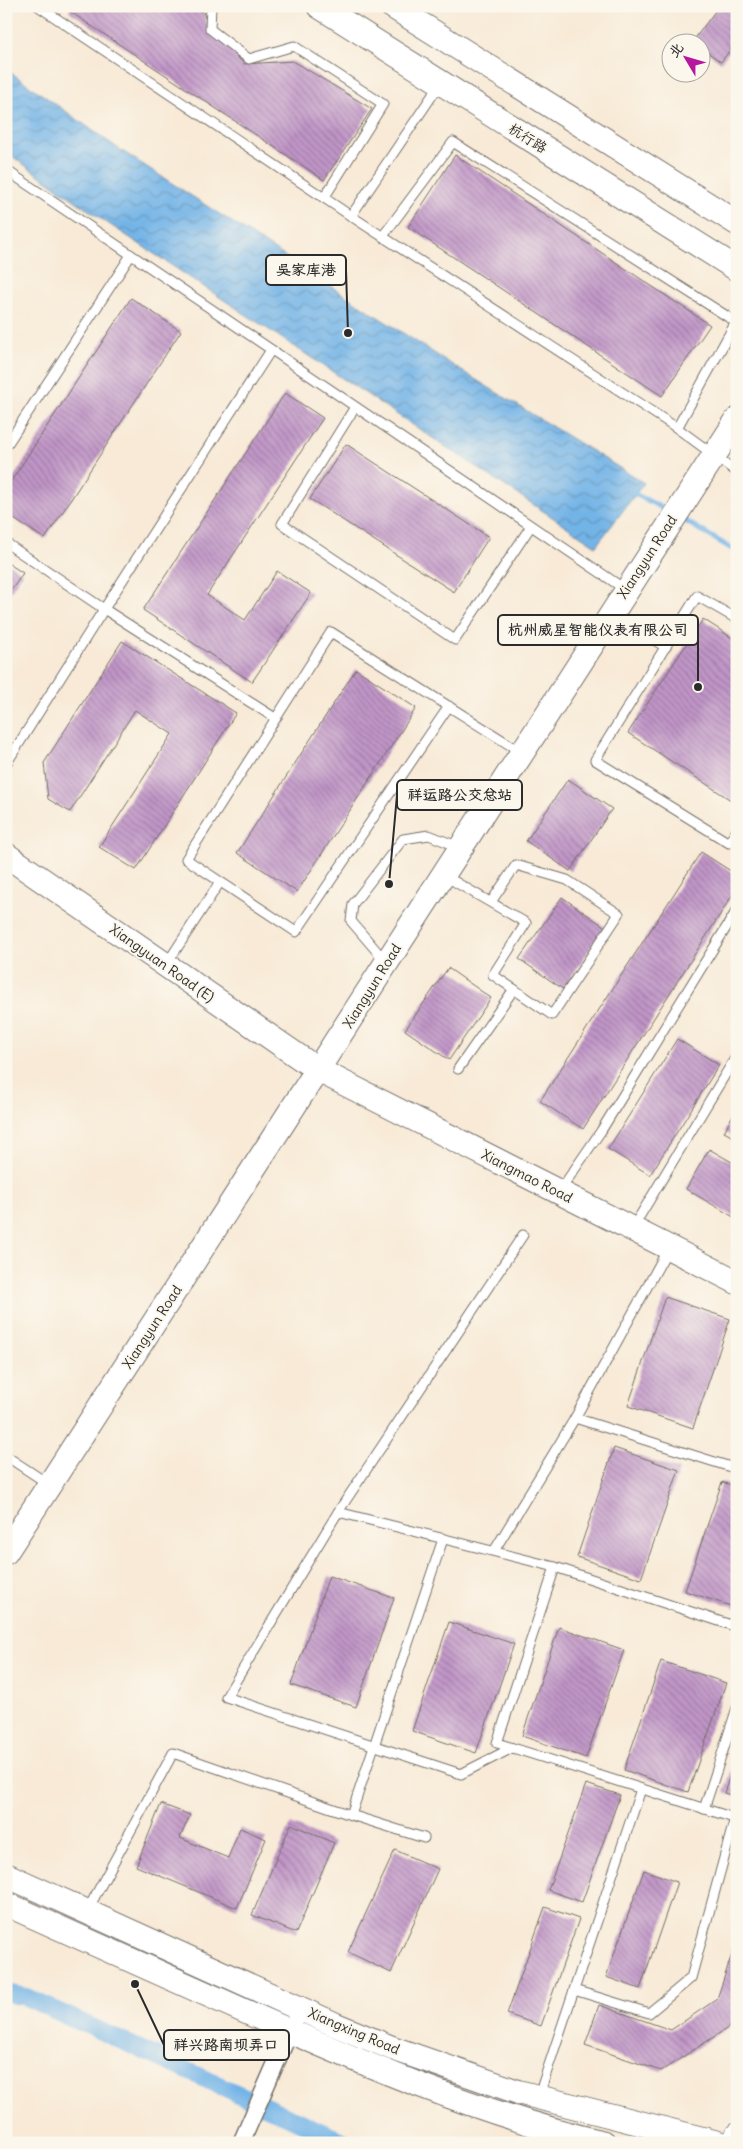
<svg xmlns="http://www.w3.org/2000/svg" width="743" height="2149" viewBox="0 0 743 2149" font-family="Delius,'LXGW WenKai TC',sans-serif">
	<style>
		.water { fill: url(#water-waves); stroke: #4f7089 }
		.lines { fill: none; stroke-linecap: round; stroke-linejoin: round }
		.stream { stroke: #73b4e7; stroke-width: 5 }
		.canal { stroke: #73b4e7; stroke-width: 18 }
		.building { fill: url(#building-back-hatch) }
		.lane-casing { stroke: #736e67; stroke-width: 11 }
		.street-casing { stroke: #736e67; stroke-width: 19 }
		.secondary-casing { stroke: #736e67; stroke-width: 26 }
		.lane { stroke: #fff; stroke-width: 9 }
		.street { stroke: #fff; stroke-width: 16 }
		.secondary { stroke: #fff; stroke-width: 24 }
		.labels { text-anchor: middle; stroke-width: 4; stroke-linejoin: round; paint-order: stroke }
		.street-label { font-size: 14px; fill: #2b2b2b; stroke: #fbf7ec }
		.leader { fill: none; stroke: #2b2b2b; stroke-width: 2 }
		.callout-dot { fill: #2b2b2b; stroke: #fbf7ec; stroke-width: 2 }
		.callout { fill: #fbf7ec; stroke: #2b2b2b; stroke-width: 2 }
		.callout-label { font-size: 15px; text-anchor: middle; font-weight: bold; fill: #2b2b2b }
	</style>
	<defs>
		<pattern id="water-waves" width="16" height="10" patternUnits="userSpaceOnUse" patternTransform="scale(1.25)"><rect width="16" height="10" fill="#73b4e7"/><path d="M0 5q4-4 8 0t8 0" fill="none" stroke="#5f93bb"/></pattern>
		<pattern id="building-back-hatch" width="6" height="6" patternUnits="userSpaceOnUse" patternTransform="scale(1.25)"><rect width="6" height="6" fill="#c095c7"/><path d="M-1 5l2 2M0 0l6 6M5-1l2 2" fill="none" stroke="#9c7aa2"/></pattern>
	</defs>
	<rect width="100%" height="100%" fill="#fbf7ec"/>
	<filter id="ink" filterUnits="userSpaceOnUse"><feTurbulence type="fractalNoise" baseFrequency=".02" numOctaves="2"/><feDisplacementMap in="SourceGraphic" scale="10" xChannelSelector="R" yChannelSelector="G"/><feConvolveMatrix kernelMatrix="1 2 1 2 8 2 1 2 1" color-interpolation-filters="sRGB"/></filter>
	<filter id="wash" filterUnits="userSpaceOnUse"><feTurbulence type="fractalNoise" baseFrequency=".0096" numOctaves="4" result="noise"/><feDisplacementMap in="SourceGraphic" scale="20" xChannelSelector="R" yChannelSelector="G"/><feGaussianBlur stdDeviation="1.12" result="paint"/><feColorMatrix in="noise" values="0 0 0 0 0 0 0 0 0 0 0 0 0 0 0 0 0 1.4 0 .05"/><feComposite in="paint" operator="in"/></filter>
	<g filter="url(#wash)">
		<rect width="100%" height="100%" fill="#f8ead7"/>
		<path class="water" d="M6,69L119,149L460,370L644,483L596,546L100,218L6,152Z"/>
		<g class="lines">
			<g class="stream">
				<path d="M631,492L670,512"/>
				<path d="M682,519L737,552"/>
			</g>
			<path class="canal" d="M6,1993L26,1997L346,2143"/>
		</g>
		<g id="blocks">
			<g class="building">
				<path d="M72,6H200L210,29L244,64L293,61L372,109L324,180L69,11Z"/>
				<path d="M719,6H737V41L721,62L700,47V42L693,41Z"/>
				<path d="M455,155L710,325L662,396L408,227Z"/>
				<path d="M131,298L181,331L45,539L6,514V489Z"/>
				<path d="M285,393L323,418L207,595L245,620L277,571L311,593L252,682L143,610Z"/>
				<path d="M346,444L489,537L454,592L310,499Z"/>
				<path d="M6,562L23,573L6,598Z"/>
				<path d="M703,619L737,641V804L628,733Z"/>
				<path d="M122,641L236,713L136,870L99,847L172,734L135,710L70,812L48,799L44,763Z"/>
				<path d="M356,669L416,708L297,892L237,853Z"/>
				<path d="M568,779L612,809L570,871L526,841Z"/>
				<path d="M701,852L737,875V888L583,1129L540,1101Z"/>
				<path d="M562,897L605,927L563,989L519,959Z"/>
				<path d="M448,968L491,998L449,1060L405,1030Z"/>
				<path d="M677,1039L719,1065L650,1175L608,1149Z"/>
				<path d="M737,1107V1139L724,1132Z"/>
				<path d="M709,1149L737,1165V1219L686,1189Z"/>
				<path d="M665,1297L730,1319L693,1428L628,1406Z"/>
				<path d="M614,1448L679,1470L641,1579L577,1557Z"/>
				<path d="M722,1482L737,1487V1608L685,1591Z"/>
				<path d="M329,1576L394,1598L356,1707L291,1685Z"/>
				<path d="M449,1622L514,1644L476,1753L412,1731Z"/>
				<path d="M559,1627L624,1650L586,1758L522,1736Z"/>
				<path d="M661,1661L726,1683L688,1792L624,1770Z"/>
				<path d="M736,1757H737V1797L724,1793Z"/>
				<path d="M586,1784L620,1795L582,1902L548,1890Z"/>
				<path d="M161,1804L190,1815L180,1838L228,1858L240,1828L266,1839L237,1908L136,1866Z"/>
				<path d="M291,1824L334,1843L296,1933L252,1915Z"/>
				<path d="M395,1850L438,1869L391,1973L348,1952Z"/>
				<path d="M644,1870L677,1882L640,1989L606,1977Z"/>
				<path d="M545,1907L579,1919L541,2026L507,2014Z"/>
				<path d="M737,1939V2022L661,2071L585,2045L599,2005L671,2030L717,1999Z"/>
			</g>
		</g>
	</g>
	<g filter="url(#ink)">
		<use href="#blocks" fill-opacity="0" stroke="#736e67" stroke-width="1"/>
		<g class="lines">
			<g class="lane-casing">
				<g id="lane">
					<path d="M38,6L351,216L677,428L737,472"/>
					<path d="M211,6L210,29L249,59L294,46L383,104L324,198"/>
					<path d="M6,170L626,590"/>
					<path d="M351,216L440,84"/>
					<path d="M383,236L453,142L736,322L677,428"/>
					<path d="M355,407L282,524L455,640L531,526"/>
					<path d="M6,446L131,255"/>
					<path d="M6,543L104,609L271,350"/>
					<path d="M613,616L666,647"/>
					<path d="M737,619L697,596L595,760L729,843L737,830"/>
					<path d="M449,706L296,932L186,859L331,632L521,752"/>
					<path d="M6,764L104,609L275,718"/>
					<path d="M445,876L526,923L493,975L552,1015L619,914L567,880L516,865L491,902"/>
					<path d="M386,962L351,921L353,904L403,839L429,835L459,847"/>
					<path d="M166,965L220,882"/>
					<path d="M458,1069L514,989"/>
					<path d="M559,1192L601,1131L737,910"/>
					<path d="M632,1229L737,1055"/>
					<path d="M575,1418L737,1469"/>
					<path d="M6,1456L50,1485"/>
					<path d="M338,1512L555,1567L737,1627"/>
					<path d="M494,1551L575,1418L668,1249"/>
					<path d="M555,1567L497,1743L737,1819"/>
					<path d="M512,1748L461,1774L226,1697L338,1512L523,1235"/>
					<path d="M704,1809L737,1708"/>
					<path d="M351,1815L443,1539"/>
					<path d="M87,1911L173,1753L351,1815L424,1838"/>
					<path d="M574,1990L649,2013L691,1978L735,1818"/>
					<path d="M539,2095L641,1789"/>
				</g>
			</g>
			<g class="street-casing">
				<path id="street" d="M241,2143L300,2008"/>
			</g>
			<g class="secondary-casing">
				<g id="secondary">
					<path d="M319,6L737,269"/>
					<path d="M392,6L737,223"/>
					<path d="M6,855L318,1070L737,1282"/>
					<path d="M6,1552L737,420"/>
					<path d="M6,1875L336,2025L392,2048L518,2092L718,2143"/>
					<path d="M6,1904C85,1939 163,1975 242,2010C359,2062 479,2114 604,2143"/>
					<path d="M734,2143L737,2135"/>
				</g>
			</g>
			<use href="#lane" class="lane"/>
			<use href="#street" class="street"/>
			<use href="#secondary" class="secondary"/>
		</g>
	</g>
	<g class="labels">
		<g class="street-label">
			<text transform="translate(528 138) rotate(32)" y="5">杭行路</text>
			<text transform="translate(647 557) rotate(-57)" y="5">Xiangyun Road</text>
			<text transform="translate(162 963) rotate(35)" y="5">Xiangyuan Road (E)</text>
			<text transform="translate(372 986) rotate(-58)" y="5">Xiangyun Road</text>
			<text transform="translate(527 1176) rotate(27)" y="5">Xiangmao Road</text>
			<text transform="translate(152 1327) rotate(-57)" y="5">Xiangyun Road</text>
			<text transform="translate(354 2031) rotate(23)" y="5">Xiangxing Road</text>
		</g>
	</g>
	<path class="leader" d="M348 333L346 270M698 687L698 630M389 884L397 795M135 1984L164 2045"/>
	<g class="callout-dot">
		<circle cx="348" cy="333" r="5"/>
		<circle cx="698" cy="687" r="5"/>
		<circle cx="389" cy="884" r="5"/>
		<circle cx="135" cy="1984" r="5"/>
	</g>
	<g class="callout">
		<rect x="266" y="255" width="80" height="30" rx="5"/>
		<rect x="498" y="615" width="200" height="30" rx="5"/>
		<rect x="397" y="780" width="125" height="30" rx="5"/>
		<rect x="164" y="2030" width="125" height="30" rx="5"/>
	</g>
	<g class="callout-label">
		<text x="306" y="275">吴家库港</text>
		<text x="598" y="635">杭州威星智能仪表有限公司</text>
		<text x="460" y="800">祥运路公交总站</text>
		<text x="226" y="2050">祥兴路南坝弄口</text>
	</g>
	<rect width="743" height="2149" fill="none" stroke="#fbf7ec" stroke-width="25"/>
	<g transform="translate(686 58) rotate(308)"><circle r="24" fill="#fbf7ec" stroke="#a8a59f"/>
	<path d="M0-4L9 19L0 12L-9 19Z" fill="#b5179e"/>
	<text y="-8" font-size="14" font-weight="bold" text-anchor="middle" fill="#2b2b2b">北</text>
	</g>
</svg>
